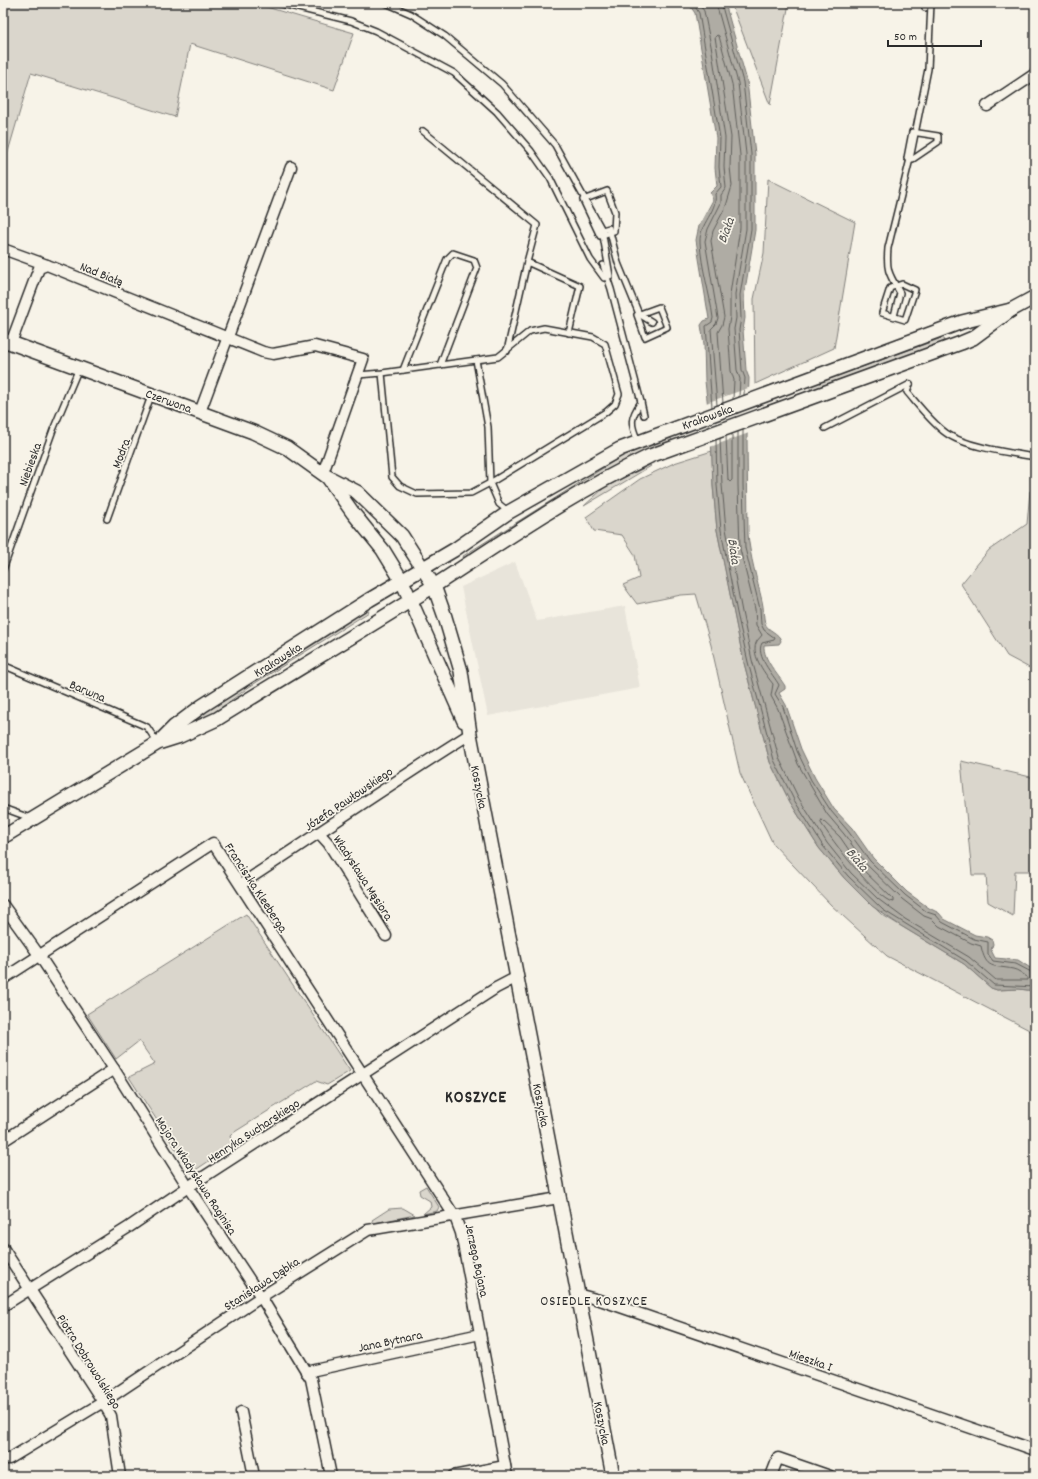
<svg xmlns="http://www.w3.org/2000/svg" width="1038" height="1479" viewBox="0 0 1038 1479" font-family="Dekko,sans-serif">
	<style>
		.built { fill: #e8e4da }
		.green { fill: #dad6cc; stroke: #82807c }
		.water { fill: #afaca4; stroke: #7a7874 }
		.pier { fill: #f7f3e8 }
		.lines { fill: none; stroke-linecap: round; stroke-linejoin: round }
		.shore { stroke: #605f5b; stroke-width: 1 }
		.lane-casing { stroke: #2b2b2b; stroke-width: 8 }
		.street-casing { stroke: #2b2b2b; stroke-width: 13 }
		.secondary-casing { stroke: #2b2b2b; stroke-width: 16 }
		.lane { stroke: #f7f3e8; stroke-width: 5 }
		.street { stroke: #f7f3e8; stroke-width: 10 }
		.secondary { stroke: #f7f3e8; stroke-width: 13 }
		.labels { text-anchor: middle; stroke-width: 3.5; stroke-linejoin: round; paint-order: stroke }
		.street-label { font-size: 13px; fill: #2b2b2b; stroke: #f7f3e8 }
		.water-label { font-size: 14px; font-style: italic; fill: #53524f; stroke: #f7f3e8 }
		.neighbourhood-label { font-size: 14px; letter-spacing: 1px; fill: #2b2b2b; stroke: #f7f3e8 }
		.district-label { font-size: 17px; font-weight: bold; letter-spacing: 1px; fill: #2b2b2b; stroke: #f7f3e8 }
	</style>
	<rect width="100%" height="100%" fill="#f7f3e8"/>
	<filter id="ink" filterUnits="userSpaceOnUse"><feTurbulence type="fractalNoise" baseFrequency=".025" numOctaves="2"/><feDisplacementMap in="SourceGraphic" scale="8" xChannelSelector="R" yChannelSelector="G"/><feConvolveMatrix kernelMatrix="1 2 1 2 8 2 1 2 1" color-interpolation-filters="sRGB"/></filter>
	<g filter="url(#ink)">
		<path class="built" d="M515,562L537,621L625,606L640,688L488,716L461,587Z"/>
		<g class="green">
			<path d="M3,3H253L354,33L334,90L190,44L175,117L31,73L3,169Z"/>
			<path d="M731,3H789L770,105Z"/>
			<path d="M768,179L855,222L834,348L755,384L754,299L764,253Z"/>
			<path d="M942,338L945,340L944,342L811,390L809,386Z"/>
			<path d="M670,436L672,441C598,470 532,517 465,559L463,556L619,458L631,451Z"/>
			<path d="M712,451L713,486L717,530L744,663L770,762L790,802L819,848L845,879L881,914L964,964L991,988L997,990L1019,989L1035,991V1033L887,956L831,905L773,844L740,773L711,645L696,594L681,595L637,604L623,585L639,578L635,555L622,535L594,531L586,517L640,479L674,463Z"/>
			<path d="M650,465L651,466L584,506L605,487Z"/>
			<path d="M1030,491L1035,492V671L1007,656L961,584L989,550L1027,524Z"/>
			<path d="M367,609L369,612L249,687L210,716L167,735Z"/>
			<path d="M961,761L1035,778V871H1015L1013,916L988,902L986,875H972Z"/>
			<path d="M246,914L350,1071L327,1085L316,1081L233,1133L230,1136L233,1145L191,1173L129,1077L155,1064L139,1041L116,1059L87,1014Z"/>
			<path d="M426,1186L439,1207L437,1211L423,1214L431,1207L430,1201L420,1195L419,1190Z"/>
			<path d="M403,1208L415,1215L374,1223L372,1220L389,1209Z"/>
		</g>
		<path class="water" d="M688,3H725L747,81L755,154V230L744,296L745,318L743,330L746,370L749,378L747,437L748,534C750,557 757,579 762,601C764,608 763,617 765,623C767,631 779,632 781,641L779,644L764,645C763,660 778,674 785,686V689L779,693L786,705L801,749L815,778L834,809L852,828L873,858L907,892L929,908L939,913L944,919L975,935L987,937L992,940L993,944L991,950L995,958L1018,960L1035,971V991L1019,989L997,990L991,988L964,964L901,926L872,906L845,879L819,848L790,802L770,762L744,663L717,530L713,486L711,436L705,381L704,344L701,325L704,321L709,319L696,240L699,226L713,200L710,193L717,186L715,168L716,138L695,13Z"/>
		<path class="pier" d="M751,387L749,433L710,447L706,403Z"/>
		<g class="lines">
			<g class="shore">
				<path d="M693,3L699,13L720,138L719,167L721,187L715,194C718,211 699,224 700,242C701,268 710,293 713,318L712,322L706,326L712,407"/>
				<path d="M699,3L704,11L712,51L725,138L724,167L726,188L721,195V203L708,229L705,241L718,318L716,324L711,329L717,405"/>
				<path d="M716,3L738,83L746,154V229L735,294L736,318L734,329L737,370L740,379L739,397"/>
				<path d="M721,3L743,82L751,154V229L740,295L741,318L739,330L742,370L745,378L744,395"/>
				<path d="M723,403L718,332L722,325L724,317L711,241L713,231L726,206L732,186L730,167L731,137L715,37L717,35L719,36L732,84L740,155V228L730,294V317L728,329L731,371L734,380L733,399"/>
				<path d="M743,430V485L745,548L760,609L761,624L764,630L775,638L774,640L762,643C755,656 773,674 779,685L775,694L783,707L797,751L811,780L831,811L848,831L870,861L905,895L927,912L936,915L942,922L974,939L988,942V954L993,961L1016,964L1035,974"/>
				<path d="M726,436L728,480L730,482L732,480V434"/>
				<path d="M720,438L722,485L726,529L742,612L752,660L779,758L798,797L827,843L851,873L878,899L905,919L969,957L996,980H1027V977C1023,974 1018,970 1013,969C993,965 986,970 981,946L971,943L939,926L932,919L924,916L902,899L866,864L844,834L827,814L798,764L778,709L771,696L773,684C766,675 751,656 756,643C757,640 760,638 762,635L756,625L755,609L740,549L738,485V432"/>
				<path d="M716,440L717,485L721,530L737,613L748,662L774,760L794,800L823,846L848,876L883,910L966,961L994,985L1035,987"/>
				<path d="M822,820L840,837L862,869L893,899V902C878,901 830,838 821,823Z"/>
			</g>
			<g class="lane-casing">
				<g id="lane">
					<path d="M278,3L351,21L376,31L454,73L497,112L531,151L550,178L590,259L604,278L610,276L602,230L555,145L502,84L445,36L411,14L386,3"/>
					<path d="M925,8V3"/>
					<path d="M423,131L537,225L527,262"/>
					<path d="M912,132L938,136V142L913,159L907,158Z"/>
					<path d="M607,191L615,212L614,231L600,236L583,200Z"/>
					<path d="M602,230L609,228L618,263L639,314L652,322"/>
					<path d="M603,265L611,289L641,402C630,418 630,424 638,441"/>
					<path d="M902,284L915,290L905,320L882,313L890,288Z"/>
					<path d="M659,307L667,327L645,337L637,315Z"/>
					<path d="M894,316L900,293C889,274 886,271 888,248L910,159L928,69L931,3"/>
					<path d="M507,351L527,262L580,286L569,333"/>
					<path d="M476,360L488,427L490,483L499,504L509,512"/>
					<path d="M403,370L447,259L453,253L474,260L477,268L440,365"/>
					<path d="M358,375L382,373L392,477L400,486L417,494L471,493L490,483L606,412L615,404L619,394L605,344L593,337L544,328L530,331L498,357L382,373"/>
					<path d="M910,384L907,392C919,406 931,422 946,433C965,447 1011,453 1035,457"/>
					<path d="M641,402L644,415"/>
					<path d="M825,428L910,384"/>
					<path d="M107,519L151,396"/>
					<path d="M3,570L53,430L79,368"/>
					<path d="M3,665L147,727L157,742"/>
					<path d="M3,808L30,818"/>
				</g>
			</g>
			<g class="street-casing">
				<g id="street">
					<path d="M987,106L1035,74"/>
					<path d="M3,249L47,265"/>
					<path d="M11,343L39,268L47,265L263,352L273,354L315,346L363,359L323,473"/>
					<path d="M200,412L291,167"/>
					<path d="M319,833L329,844L386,936"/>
					<path d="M241,884C318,834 393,782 470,734"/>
					<path d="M3,905L39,955L114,1069L188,1187L261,1297L311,1379L331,1476"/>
					<path d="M3,979L213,843L455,1217L461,1233L507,1476"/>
					<path d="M3,1141L114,1069"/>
					<path d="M3,1248L103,1402L111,1416L120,1476"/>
					<path d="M577,1294L603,1301L1035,1450"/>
					<path d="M3,1306L129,1227L188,1187L496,988L517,977"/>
					<path d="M306,1372L480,1334"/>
					<path d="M241,1412L254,1476"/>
					<path d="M3,1459H9L103,1402L261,1297L368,1230L559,1198"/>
					<path d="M453,1476L505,1466"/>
					<path d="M771,1476L778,1458L830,1476"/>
				</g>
			</g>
			<g class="secondary-casing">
				<g id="secondary">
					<path d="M3,340L253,432L287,448L326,476L357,492L402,536L434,586L445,617L461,671L470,734L613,1476"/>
					<path d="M329,479L353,513L383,550L402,581L464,721"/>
					<path d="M161,742L180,736L217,719C291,673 366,629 440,582C508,538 576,491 650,456L961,343L973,338L1011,310L1035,297"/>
					<path d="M3,837L158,743L174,727L202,706L369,600L454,550L509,512L620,449L962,322L1011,310"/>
				</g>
			</g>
			<use href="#lane" class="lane"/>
			<use href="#street" class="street"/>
			<use href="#secondary" class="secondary"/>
		</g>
	</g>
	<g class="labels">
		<g class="street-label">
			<text transform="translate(102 273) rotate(22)" y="5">Nad Białą</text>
			<text transform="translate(169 400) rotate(20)" y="5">Czerwona</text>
			<text transform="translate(707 416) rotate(-20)" y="5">Krakowska</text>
			<text transform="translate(120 453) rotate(-69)" y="5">Modra</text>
			<text transform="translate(29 464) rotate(-70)" y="5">Niebieska</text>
			<text transform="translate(277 659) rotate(-32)" y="5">Krakowska</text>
			<text transform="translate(88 690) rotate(23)" y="5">Barwna</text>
			<text transform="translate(480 787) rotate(79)" y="5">Koszycka</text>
			<text transform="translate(348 798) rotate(-34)" y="5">Józefa Pawłowskiego</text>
			<text transform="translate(364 877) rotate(57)" y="5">Władysława Mąsiora</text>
			<text transform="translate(257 887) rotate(57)" y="5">Franciszka Kleeberga</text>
			<text transform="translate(542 1105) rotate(79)" y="5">Koszycka</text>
			<text transform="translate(253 1130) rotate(-33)" y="5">Henryka Sucharskiego</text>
			<text transform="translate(197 1175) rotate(57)" y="5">Majora Władysława Raginisa</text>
			<text transform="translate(478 1260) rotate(78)" y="5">Jerzego Bajana</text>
			<text transform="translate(261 1283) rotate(-33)" y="5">Stanisława Dąbka</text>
			<text transform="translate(390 1340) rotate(-12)" y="5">Jana Bytnara</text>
			<text transform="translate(811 1359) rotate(19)" y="5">Mieszka I</text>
			<text transform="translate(90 1361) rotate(58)" y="5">Piotra Dobrowolskiego</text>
			<text transform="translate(603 1423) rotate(79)" y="5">Koszycka</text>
		</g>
		<g class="water-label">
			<text transform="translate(725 230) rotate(-70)" y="5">Biała</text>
			<text transform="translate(735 551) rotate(82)" y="5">Biała</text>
			<text transform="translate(858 859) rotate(50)" y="5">Biała</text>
		</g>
		<g class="neighbourhood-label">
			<text x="594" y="1305">OSIEDLE KOSZYCE</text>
		</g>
		<g class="district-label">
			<text x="476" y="1102">KOSZYCE</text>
		</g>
	</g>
	<rect width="1038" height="1479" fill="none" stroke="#f7f3e8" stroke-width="16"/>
	<rect x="8" y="8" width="1022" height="1463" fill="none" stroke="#2b2b2b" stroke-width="1.5" filter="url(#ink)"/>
	<path d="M888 40v6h93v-6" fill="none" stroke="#2b2b2b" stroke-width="2"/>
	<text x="894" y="40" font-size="12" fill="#2b2b2b" stroke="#f7f3e8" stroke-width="3" paint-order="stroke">50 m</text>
</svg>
